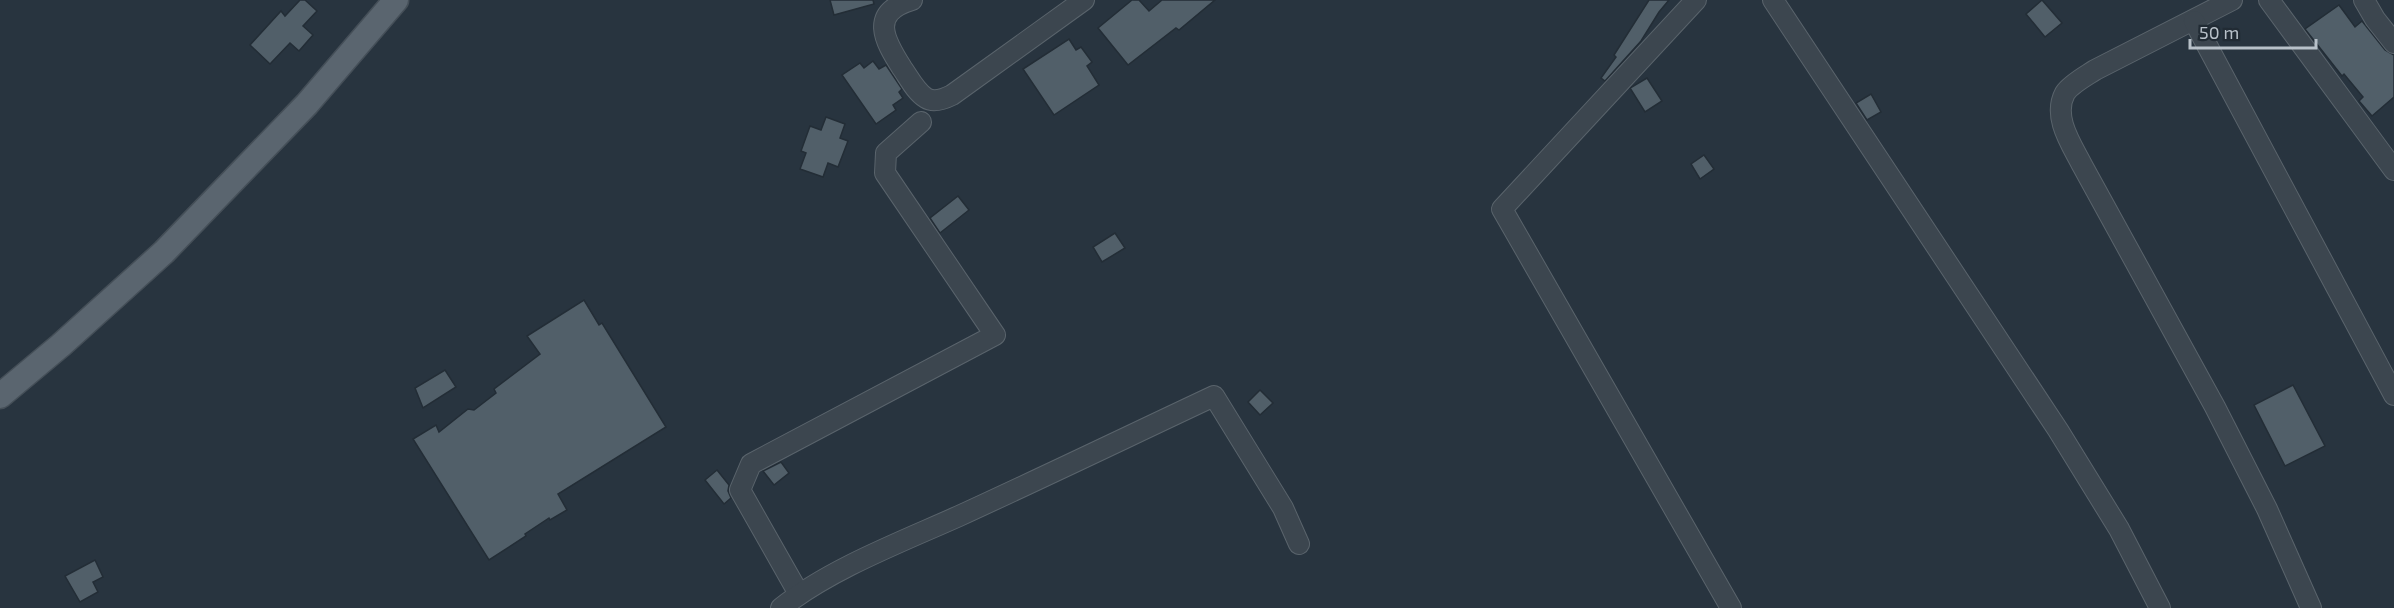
<svg xmlns="http://www.w3.org/2000/svg" width="2394" height="608" viewBox="0 0 2394 608" font-family="'Exo 2',sans-serif">
	<style>
		.building { fill: #515f69; stroke: #232d36; stroke-width: 1.5 }
		.lines { fill: none; stroke-linecap: round; stroke-linejoin: round }
		.minor-casing { stroke: #5a646c; stroke-width: 22 }
		.major-casing { stroke: #454f58; stroke-width: 27 }
		.minor { stroke: #3c464f; stroke-width: 20 }
		.major { stroke: #5a656f; stroke-width: 24 }
	</style>
	<rect width="100%" height="100%" fill="#28343f"/>
	<g class="building">
		<path d="M300,0H305L317,11L303,26L313,35L299,51L290,43L270,64L250,45L281,11L285,16Z"/>
		<path d="M830,0H873L874,4L834,15Z"/>
		<path d="M1132,0H1139L1149,11L1162,0H1215L1179,30L1176,28L1128,65L1098,28Z"/>
		<path d="M1649,0H1669L1659,12L1641,41L1605,81L1601,78L1616,57L1614,55Z"/>
		<path d="M2042,0L2062,23L2045,37L2026,14Z"/>
		<path d="M2339,5L2355,27L2362,21L2385,50L2394,55V97L2372,116L2359,101L2363,97L2344,74L2342,76L2305,29Z"/>
		<path d="M1069,39L1076,50L1081,47L1092,62L1087,66L1099,85L1054,115L1023,69Z"/>
		<path d="M873,61L879,69L886,65L902,89L899,92L903,98L893,105L896,110L876,124L842,75L860,63L864,68Z"/>
		<path d="M1647,78L1662,101L1645,112L1630,88Z"/>
		<path d="M1871,94L1881,112L1867,120L1856,103Z"/>
		<path d="M826,117L845,124L840,138L848,141L838,167L828,163L823,177L800,169L806,153L801,151L810,126L821,130Z"/>
		<path d="M1704,155L1714,169L1700,179L1691,164Z"/>
		<path d="M958,196L969,210L940,233L930,218Z"/>
		<path d="M1115,233L1125,248L1102,262L1093,247Z"/>
		<path d="M584,300L599,325L602,323L666,427L558,494L567,510L550,520L549,518L525,534L526,536L489,560L413,439L436,425L439,432L468,409L474,410L496,393L494,389L540,354L527,336Z"/>
		<path d="M445,370L456,387L423,408L415,388Z"/>
		<path d="M2293,385L2325,446L2285,466L2254,405Z"/>
		<path d="M1260,390L1273,403L1260,415L1248,402Z"/>
		<path d="M781,462L789,473L774,485L763,471Z"/>
		<path d="M717,470L729,485L728,491L731,498L724,504L705,480Z"/>
		<path d="M95,560L103,577L93,582L98,592L80,602L65,576Z"/>
	</g>
	<g class="lines">
		<g class="minor-casing">
			<g id="minor">
				<path d="M912,0C869,13 884,40 902,68C909,78 916,92 926,98C934,103 944,99 952,95L1084,0"/>
				<path d="M1696,0L1502,209L1731,608"/>
				<path d="M1773,0L2058,430L2119,529L2160,608"/>
				<path d="M2232,0L2095,70C2086,76 2071,84 2065,93C2052,117 2072,145 2082,165L2215,407L2267,509L2311,608"/>
				<path d="M2269,0L2394,170"/>
				<path d="M2364,0L2375,19L2394,43"/>
				<path d="M2194,21L2394,395"/>
				<path d="M799,594L740,490L751,464L995,335L885,173L886,153L921,122"/>
				<path d="M781,608C830,569 901,542 959,516C1044,477 1129,436 1214,396L1283,508L1299,544"/>
			</g>
		</g>
		<g class="major-casing">
			<path id="major" d="M0,396L61,345L164,252L307,104L396,0"/>
		</g>
		<use href="#minor" class="minor"/>
		<use href="#major" class="major"/>
	</g>
	<path d="M2190 39v9h126v-9" fill="none" stroke="#b8c1c9" stroke-width="3"/>
	<text x="2199" y="39" font-size="18" fill="#b8c1c9" stroke="#212b34" stroke-width="4.5" paint-order="stroke">50 m</text>
</svg>
